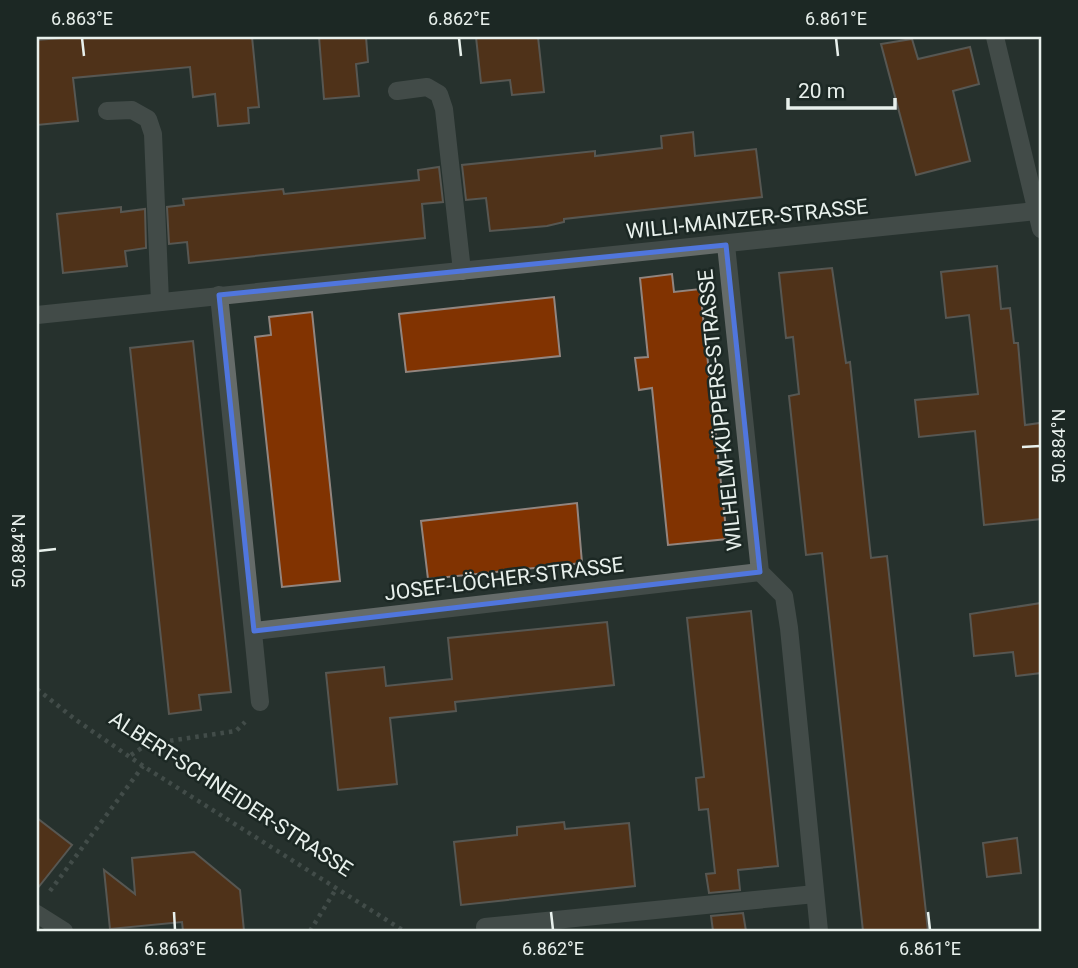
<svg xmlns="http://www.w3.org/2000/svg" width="1078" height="968" viewBox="0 0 1078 968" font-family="Roboto,sans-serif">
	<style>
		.building { fill: #813301; stroke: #92857f; stroke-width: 2 }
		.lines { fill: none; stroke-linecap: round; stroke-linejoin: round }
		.path { stroke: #646e6a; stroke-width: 4.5; stroke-dasharray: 3.5 5; stroke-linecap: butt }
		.minor { stroke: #656b69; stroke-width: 18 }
		.marked { fill: none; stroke: #5076dd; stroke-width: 5; stroke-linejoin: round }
		.ticks { fill: none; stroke: #e8f0ec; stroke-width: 2.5 }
		.labels { text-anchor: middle; stroke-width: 5; stroke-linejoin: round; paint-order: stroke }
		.street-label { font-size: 21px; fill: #e8f0ec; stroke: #1c2824 }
		.neatline { fill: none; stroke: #e8f0ec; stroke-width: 2.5 }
		.ticks-label { font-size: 18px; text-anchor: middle; fill: #e8f0ec }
	</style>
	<rect width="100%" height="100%" fill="#26322e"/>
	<g class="building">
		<path d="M72,37H252L259,107L248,108L249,123L218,126L215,94L193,97L190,67L73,78L78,121L37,125V40Z"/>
		<path d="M319,37H366L368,62L356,64L359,96L324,99Z"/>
		<path d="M476,37H538L544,92L512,95L510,80L481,83Z"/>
		<path d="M912,39L918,59L970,47L979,84L953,91L970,161L916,175L881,44Z"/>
		<path d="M693,132L695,156L756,149L762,197L564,219V222L547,226L490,231L486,198L466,200L462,165L595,151V156L662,148L661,136Z"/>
		<path d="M439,167L443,202L422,204L425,238L189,263L187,242L169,244L167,207L184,205L183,199L283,189L284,194L419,180L418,170Z"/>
		<path d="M121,207V212L145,209L146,248L125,251L127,266L63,273L57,214Z"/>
		<path d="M997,266L1001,309L1010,308L1014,343H1018L1025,425L1040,423L1041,519L984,525L975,431L919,437L915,400L978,394L969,315L946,318L941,272Z"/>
		<path d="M832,268L846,363L850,362L871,558L887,556L928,931H863L822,553L806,555L789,396L799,394L793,337L786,338L779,273Z"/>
		<path d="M672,274L674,292L700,289L727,539L668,545L652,388L639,390L635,358L648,357L640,278Z"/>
		<path d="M554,297L560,356L406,372L399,314Z"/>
		<path d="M312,312L340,581L282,587L255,337L271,335L269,317Z"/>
		<path d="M193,341L231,692L199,695L201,710L169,714L130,348Z"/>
		<path d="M577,503L582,563L428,579L421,521Z"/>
		<path d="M1041,603V673L1016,676L1013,652L974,656L970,614Z"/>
		<path d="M751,611L778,866L738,870L740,890L709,893L706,874L715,873L708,809L699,810L696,778L704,777L687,618Z"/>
		<path d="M607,622L614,685L455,702L456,711L390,718L397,784L338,790L326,673L384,667L386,686L452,679L448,638Z"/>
		<path d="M37,818L72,845L37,889Z"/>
		<path d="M564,822L565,829L629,823L635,886L461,905L454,842L517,835V827Z"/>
		<path d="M1017,838L1021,873L987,877L983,843Z"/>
		<path d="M194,852L240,890L244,931H183L182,922L110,929L104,870L135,894L132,858Z"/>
		<path d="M743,913L746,931H713L711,916Z"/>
	</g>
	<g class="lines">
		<g class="path">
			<path d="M37,689L76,720L143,766L404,931"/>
			<path d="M131,755L148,744L236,731L245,722"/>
			<path d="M50,891L143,766"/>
			<path d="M310,931L336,889"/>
		</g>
		<g class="minor">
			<path d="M995,37L1041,229"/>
			<path d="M397,91L427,87L439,94L444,109L462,271"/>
			<path d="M107,111L132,110L148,119L153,134L160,302"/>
			<path d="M726,245L760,572L784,596L789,628L819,931"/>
			<path d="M219,295L260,702"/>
			<path d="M37,315L1036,211"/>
			<path d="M254,631L760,572"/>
			<path d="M37,914L64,931"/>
			<path d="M485,927L815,894"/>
		</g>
	</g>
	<path d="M0 0H1078V968H0ZM726,245L760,572L254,631L219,295Z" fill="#26322e" fill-opacity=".55" fill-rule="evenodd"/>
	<path class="marked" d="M726,245L760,572L254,631L219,295Z"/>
	<path class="ticks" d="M82,38L84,56M459,38L461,56M836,38L838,56M1022,447L1040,446M38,551L56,549M174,912L175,930M551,912L553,930M928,912L930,930"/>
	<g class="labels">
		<g class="street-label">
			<text transform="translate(747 219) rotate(-6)" y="7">WILLI-MAINZER-STRASSE</text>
			<text transform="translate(720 410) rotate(-96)" y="7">WILHELM-KÜPPERS-STRASSE</text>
			<text transform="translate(504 579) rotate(-7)" y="7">JOSEF-LÖCHER-STRASSE</text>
			<text transform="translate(231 794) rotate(33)" y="7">ALBERT-SCHNEIDER-STRASSE</text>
		</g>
	</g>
	<rect width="1078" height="968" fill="none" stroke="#1c2824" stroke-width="77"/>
	<path d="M788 98v10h107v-10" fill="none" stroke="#e8f0ec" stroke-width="3.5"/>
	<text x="798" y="98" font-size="21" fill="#e8f0ec" stroke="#1c2824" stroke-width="5" paint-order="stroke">20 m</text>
	<rect x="38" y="38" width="1002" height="892" class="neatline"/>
	<g class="ticks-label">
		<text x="82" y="25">6.863°E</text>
		<text x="459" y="25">6.862°E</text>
		<text x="836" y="25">6.861°E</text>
		<text transform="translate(1059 446) rotate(-90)" y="6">50.884°N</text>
		<text transform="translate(19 551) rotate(-90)" y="6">50.884°N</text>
		<text x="175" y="955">6.863°E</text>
		<text x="553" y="955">6.862°E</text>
		<text x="930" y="955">6.861°E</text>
	</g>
</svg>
